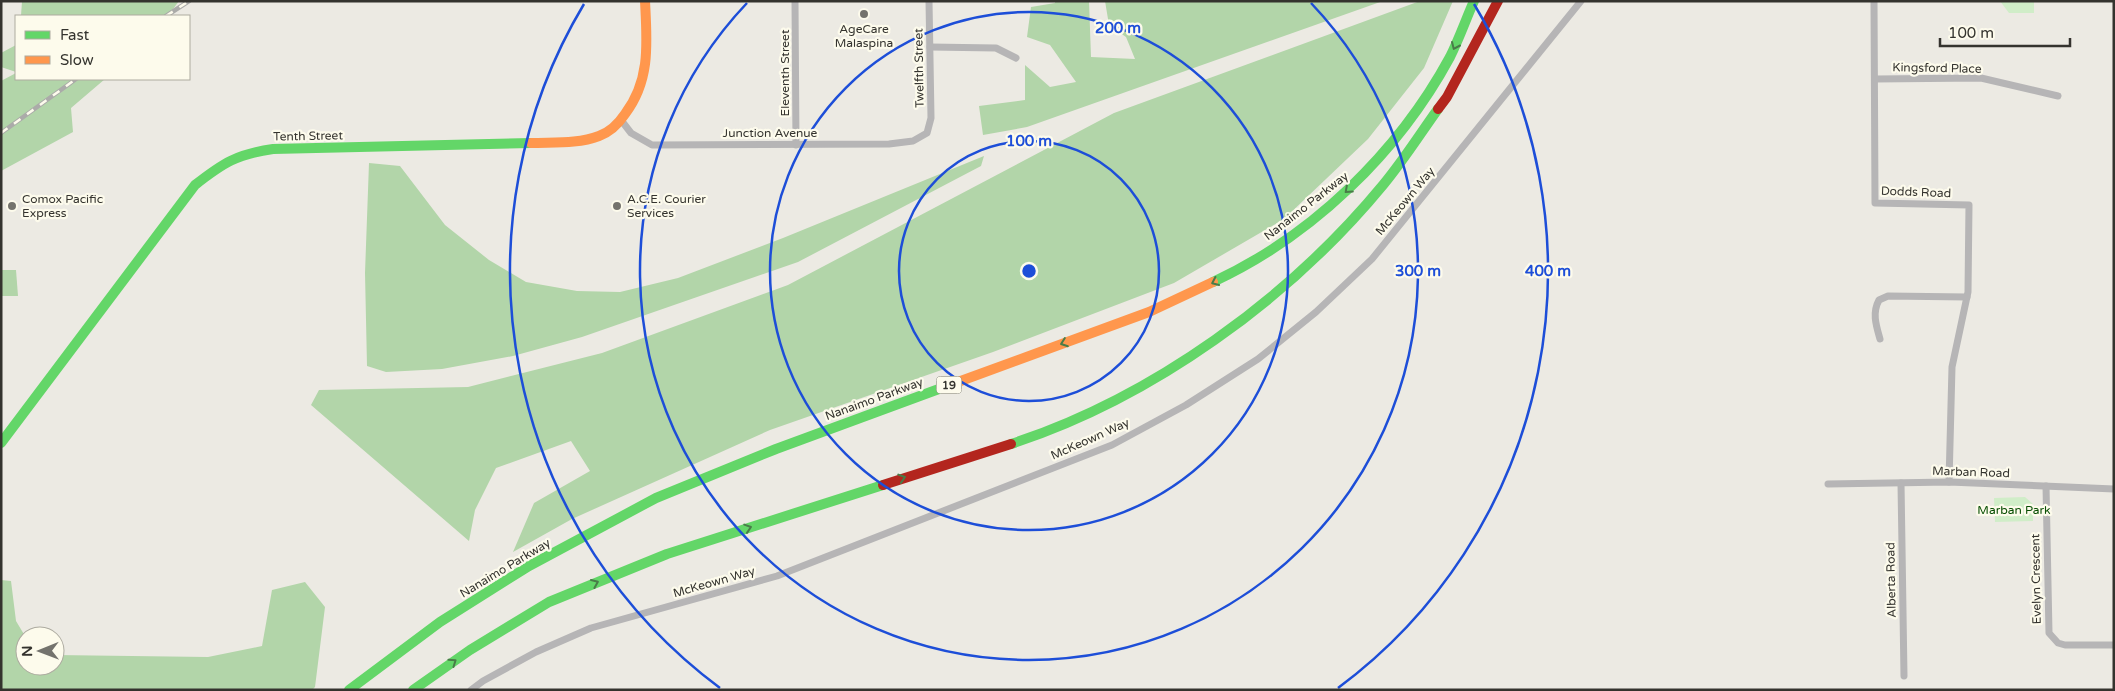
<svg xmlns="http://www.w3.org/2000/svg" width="2115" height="691" viewBox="0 0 2115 691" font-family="'Varela Round',sans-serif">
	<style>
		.green { fill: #d0edc8 }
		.forest { fill: #b2d5a9 }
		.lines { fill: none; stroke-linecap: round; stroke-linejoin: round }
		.street { stroke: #b6b5b6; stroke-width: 7 }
		.fast { stroke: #63d668; stroke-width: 10 }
		.slow { stroke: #ff974d; stroke-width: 10 }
		.jam { stroke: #b3261e; stroke-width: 10 }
		.rail-casing { stroke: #ababa9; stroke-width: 4.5 }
		.rail { stroke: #fdfbec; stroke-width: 2.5; stroke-dasharray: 8; stroke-linecap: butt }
		.oneway { stroke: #497c48 }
		.ring { fill: none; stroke: #1d4ed8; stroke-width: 2.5 }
		.poi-dot { fill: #74736d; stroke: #fdfbec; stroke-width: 2 }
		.labels { text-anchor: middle; stroke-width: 4.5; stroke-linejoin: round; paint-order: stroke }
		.shield { fill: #fdfbec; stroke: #706f67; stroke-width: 1 }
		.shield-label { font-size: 11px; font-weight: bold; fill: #34332e }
		.poi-label { font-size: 12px; fill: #34332e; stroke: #fdfbec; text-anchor: start }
		.street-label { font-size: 12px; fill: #34332e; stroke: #fdfbec }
		.park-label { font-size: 12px; fill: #064d00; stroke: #fdfbec }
		.centre { fill: #1d4ed8; stroke: #fdfbec; stroke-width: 2.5 }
		.ring-label { font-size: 15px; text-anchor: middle; font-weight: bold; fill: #1d4ed8; stroke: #fdfbec; stroke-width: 4.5; stroke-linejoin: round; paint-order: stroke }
	</style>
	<rect width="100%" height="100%" fill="#eceae3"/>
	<g class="green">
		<path d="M2000,1H2034V13H2009Z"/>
		<path d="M2025,497L2033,504V521L1995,522L1994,498Z"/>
	</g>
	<g class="forest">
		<path d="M22,1H179L168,16H21Z"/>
		<path d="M1055,1H1089L1091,57L1135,59L1126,37L1109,25L1105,1H1383L1027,127L983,135L979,106L1025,100V65L1050,87L1076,82L1050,45L1027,37L1031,7L1055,3Z"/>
		<path d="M1420,1H1453L1424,68L1368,139L1284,219L1174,283L993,352L770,430L572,519L513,552L534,503L590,471L571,441L496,468L475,510L469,541L311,405L319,390L468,387L602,353L788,285L1114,113Z"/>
		<path d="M16,45V72L1,67V53Z"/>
		<path d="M16,73V79H105L71,108L73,132L1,171V81Z"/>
		<path d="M984,156L981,166L798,262L582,337L513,356L442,369L386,372L367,366L365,273L369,163L400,166L445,225L489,260L526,282L577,291L620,292L678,278L783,238Z"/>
		<path d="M1,270H16L18,296H1Z"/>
		<path d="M1,580L11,581L16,621L25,636V666H55V655L208,657L262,646L272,590L305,582L325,607L315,687L312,690H1Z"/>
	</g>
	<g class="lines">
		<g class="street">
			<path d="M795,1L796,145"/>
			<path d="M1874,1L1875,203L1969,205L1968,292L1952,367L1949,482"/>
			<path d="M930,47L996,48L1016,58"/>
			<path d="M1875,79L1981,78L2058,96"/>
			<path d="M621,120L631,133L652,145L889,144L913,141L927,133L931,118L929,1"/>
			<path d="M1880,339C1876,325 1872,313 1879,300L1888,296L1967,297"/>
			<path d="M1901,483L1904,676"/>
			<path d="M1828,484L1949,482L2114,489"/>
			<path d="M2046,486L2049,633L2058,643L2065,645H2114"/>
			<path d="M471,690L483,681L536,652L591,628L777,576L1112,445L1186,405L1258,359L1316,312L1372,259L1581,1"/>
		</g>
		<g class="fast">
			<path d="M1213,282C1312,236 1398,153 1450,57C1459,39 1466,19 1474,1"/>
			<path d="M1,443L195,185C223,163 237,154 273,149L531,143"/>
			<path d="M1011,444C1152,398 1289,299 1383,185C1403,161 1420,134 1438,109"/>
			<path d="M349,690L440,622L529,566L656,498L776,449L947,386"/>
			<path d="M413,690L470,650L549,602L667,554L883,485"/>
		</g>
		<g class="slow">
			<path d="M531,143C554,142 578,144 599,136C610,132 619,123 625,114C651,80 647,42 645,1"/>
			<path d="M947,386L1149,312L1213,282"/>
		</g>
		<g class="jam">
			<path d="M1438,109L1447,97L1498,1"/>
			<path d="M883,485L1011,444"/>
		</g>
		<g class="rail-casing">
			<g id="rail">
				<path d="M166,16L189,1"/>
				<path d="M1,133L76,79"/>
			</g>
		</g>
		<use href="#rail" class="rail"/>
	</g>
	<defs><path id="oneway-chevron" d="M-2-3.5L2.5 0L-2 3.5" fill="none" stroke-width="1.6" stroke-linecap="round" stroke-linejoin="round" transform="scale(1.25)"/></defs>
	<g class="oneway">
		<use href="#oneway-chevron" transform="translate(1455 46) rotate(114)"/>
		<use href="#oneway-chevron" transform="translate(1348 190) rotate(138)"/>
		<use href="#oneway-chevron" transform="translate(1215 282) rotate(155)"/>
		<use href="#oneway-chevron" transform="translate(1064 343) rotate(160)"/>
		<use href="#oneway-chevron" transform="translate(902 478) rotate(-18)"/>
		<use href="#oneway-chevron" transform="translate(748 528) rotate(-18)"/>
		<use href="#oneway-chevron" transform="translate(595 583) rotate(-23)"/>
		<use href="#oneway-chevron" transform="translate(453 662) rotate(-35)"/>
	</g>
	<g class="ring">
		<circle cx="1029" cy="271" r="130"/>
		<circle cx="1029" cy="271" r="259"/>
		<path d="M1311 3A389 389 0 1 1 747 3"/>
		<path d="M720 688A519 519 0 0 1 584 4M1474 4A519 519 0 0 1 1338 688"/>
	</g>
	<g class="poi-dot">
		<circle cx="864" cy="14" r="5"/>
		<circle cx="12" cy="206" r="5"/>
		<circle cx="617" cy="206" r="5"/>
	</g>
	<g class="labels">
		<rect class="shield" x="936.5" y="376.5" width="25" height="17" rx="4"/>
		<g class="shield-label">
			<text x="949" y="389">19</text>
		</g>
		<g class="poi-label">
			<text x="864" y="33" text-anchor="middle">AgeCare<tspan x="864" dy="14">Malaspina</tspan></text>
			<text x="22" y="203">Comox Pacific<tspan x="22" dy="14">Express</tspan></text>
			<text x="627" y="203">A.C.E. Courier<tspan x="627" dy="14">Services</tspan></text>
		</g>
		<g class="street-label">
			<text transform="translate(919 68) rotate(-91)" y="4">Twelfth Street</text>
			<text transform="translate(1937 68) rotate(1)" y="4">Kingsford Place</text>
			<text transform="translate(785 73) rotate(-90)" y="4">Eleventh Street</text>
			<text x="770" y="137">Junction Avenue</text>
			<text transform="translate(308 136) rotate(-1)" y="4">Tenth Street</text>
			<text transform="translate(1916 192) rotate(2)" y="4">Dodds Road</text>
			<text transform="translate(1405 201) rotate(-50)" y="4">McKeown Way</text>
			<text transform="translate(1306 206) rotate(-38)" y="4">Nanaimo Parkway</text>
			<text transform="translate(874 399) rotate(-20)" y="4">Nanaimo Parkway</text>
			<text transform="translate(1090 439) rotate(-24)" y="4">McKeown Way</text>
			<text transform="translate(1971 472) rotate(2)" y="4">Marban Road</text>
			<text transform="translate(505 568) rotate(-31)" y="4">Nanaimo Parkway</text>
			<text transform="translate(2036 579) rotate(-91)" y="4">Evelyn Crescent</text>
			<text transform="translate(1891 580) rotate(-91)" y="4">Alberta Road</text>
			<text transform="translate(714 582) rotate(-16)" y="4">McKeown Way</text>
		</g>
		<g class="park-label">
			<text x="2014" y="514">Marban Park</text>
		</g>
	</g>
	<circle cx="1029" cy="271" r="8" class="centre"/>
	<g class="ring-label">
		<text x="1118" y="33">200 m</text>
		<text x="1029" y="146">100 m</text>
		<text x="1418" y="276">300 m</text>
		<text x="1548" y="276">400 m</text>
	</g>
	<rect width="2115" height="691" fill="none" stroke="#34332e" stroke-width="5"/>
	<rect x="15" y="15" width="175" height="65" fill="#fdfbec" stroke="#adaba0"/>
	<rect x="25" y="31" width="25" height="8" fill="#63d668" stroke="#adaba0"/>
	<text x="60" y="40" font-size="15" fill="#34332e">Fast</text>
	<rect x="25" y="56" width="25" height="8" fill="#ff974d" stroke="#adaba0"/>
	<text x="60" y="65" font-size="15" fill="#34332e">Slow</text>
	<g transform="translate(40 651) rotate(269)"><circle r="24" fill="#fdfbec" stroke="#adaba0"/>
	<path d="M0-4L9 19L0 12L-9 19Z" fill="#74736d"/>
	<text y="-8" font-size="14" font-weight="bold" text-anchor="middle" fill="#34332e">N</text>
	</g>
	<path d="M1940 38v8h130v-8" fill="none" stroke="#34332e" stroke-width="2.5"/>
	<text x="1948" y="38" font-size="15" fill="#34332e" stroke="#fdfbec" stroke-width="4" paint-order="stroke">100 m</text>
</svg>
